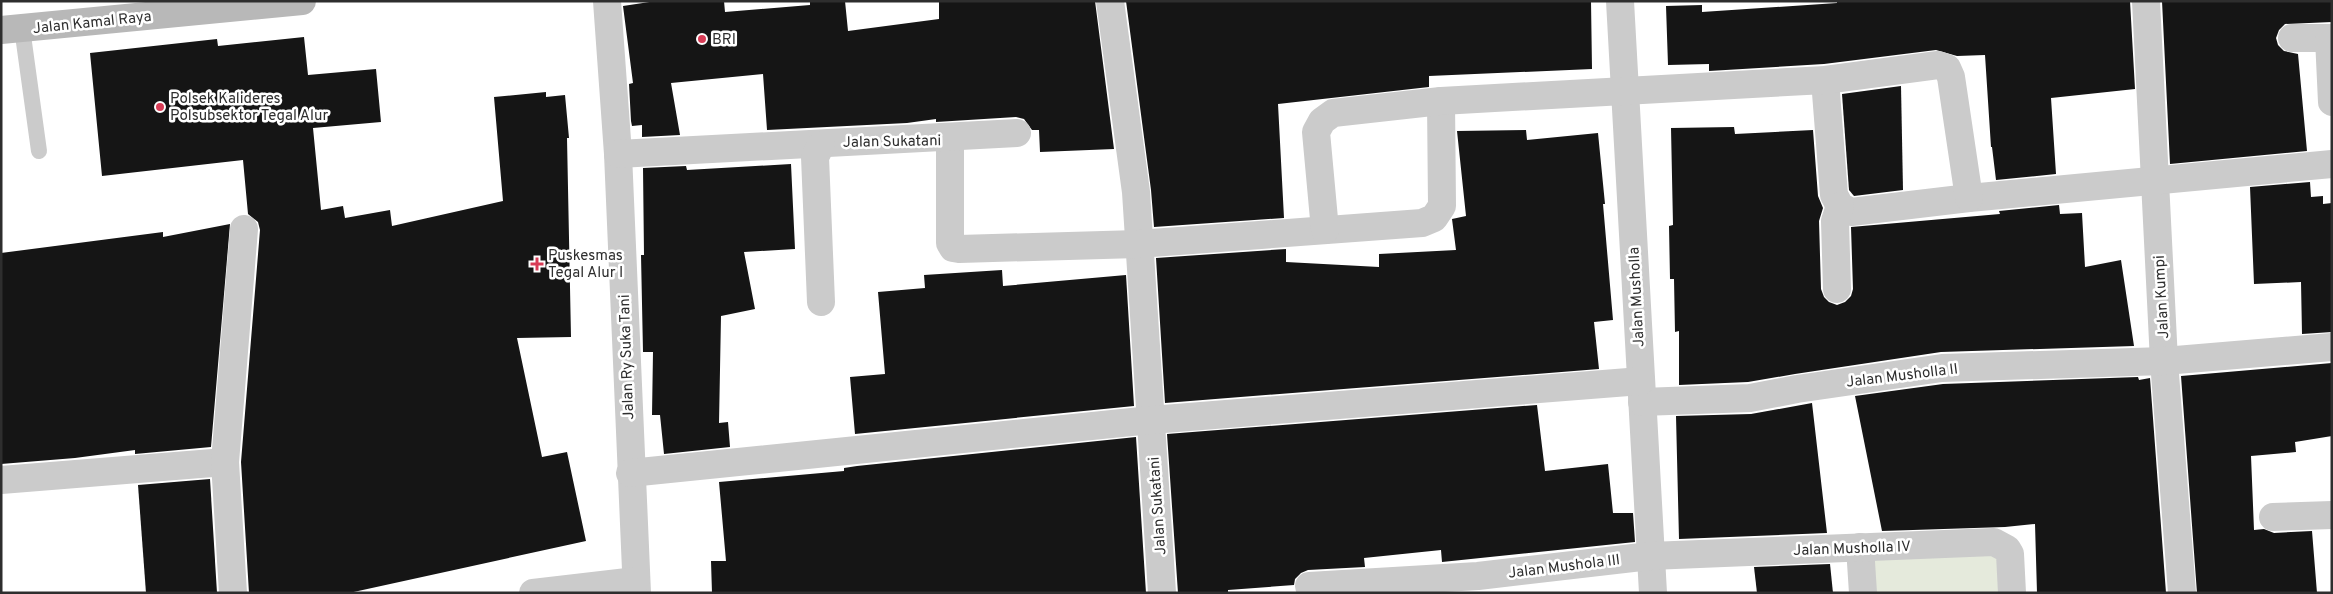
<svg xmlns="http://www.w3.org/2000/svg" width="2333" height="594" viewBox="0 0 2333 594" font-family="Overpass,sans-serif">
	<style>
		.green { fill: #e5eadc }
		.building { fill: #151515 }
		.lines { fill: none; stroke-linecap: round; stroke-linejoin: round }
		.lane { stroke: #cbcbcb; stroke-width: 16 }
		.street { stroke: #cbcbcb; stroke-width: 28 }
		.secondary { stroke: #b8b8b8; stroke-width: 28 }
		.poi-dot { fill: #d83c56; stroke: #fff; stroke-width: 2 }
		.labels { text-anchor: middle; stroke-width: 5; stroke-linejoin: round; paint-order: stroke }
		.street-label { font-size: 15px; fill: #2e2e2e; stroke: #fff }
		.poi-label { font-size: 15px; fill: #2e2e2e; stroke: #fff; text-anchor: start }
	</style>
	<rect width="100%" height="100%" fill="#fff"/>
	<path class="green" d="M2001,555L2002,593H1858L1857,559Z"/>
	<g class="building">
		<path d="M656,1H724L725,12L810,5V1H845L848,31L939,19V1H1095L1114,149L1040,152L1039,130H1032L1024,119L1016,117L936,122V119L907,123L767,130L763,74L671,83L680,135L642,137V125L632,126L631,121L629,84L633,83L623,6Z"/>
		<path d="M1126,1H1591L1592,69L1429,76V87L1278,104L1284,218L1154,227L1151,190Z"/>
		<path d="M1837,1H2130L2135,89L2051,98L2056,174L1996,180L1992,147H1991L1985,55L1957,56L1936,50L1824,64L1709,71V64L1668,65L1666,6L1702,5V12L1837,3Z"/>
		<path d="M2162,1H2332V22L2285,24L2279,30L2276,38L2278,45L2284,51L2298,54L2307,151L2170,164Z"/>
		<path d="M304,37L308,75L376,69L381,122L313,128L321,210L343,206L345,218L390,210L392,226L503,201L494,97L546,92V97L565,95L569,138H567L571,337L517,338L542,457L567,452L586,541L349,593H249L241,462L260,230L258,222L248,214L243,160L102,176L90,53L217,39L218,46Z"/>
		<path d="M1901,86L1903,190L1854,196L1849,190L1842,94Z"/>
		<path d="M1734,127L1735,134L1813,130L1818,196L1823,208L1819,221L1821,289L1824,297L1829,302L1837,305L1845,302L1851,296L1853,289L1851,227L2000,214L1999,211L2059,205L2060,214L2082,213L2085,267L2121,260L2134,346L1941,352L1795,374L1748,382L1679,385V331L1675,332L1674,279H1670L1669,226L1673,225L1671,128Z"/>
		<path d="M1526,130L1527,140L1598,133L1605,204H1603L1613,320L1594,322L1599,369L1165,403L1156,258L1286,249V262L1379,267V254L1456,250L1452,219L1466,216L1457,131Z"/>
		<path d="M791,164L795,249L744,252L755,309L721,316L719,423L728,422L730,447L664,454L660,415H652L653,352H643L641,255H644L643,168L686,166L687,170Z"/>
		<path d="M2310,182L2311,197L2323,196V204L2332,203V332L2302,334L2301,282L2254,284L2250,187Z"/>
		<path d="M230,224L211,447L135,454V450L75,458L1,464V253L163,232V237Z"/>
		<path d="M1002,270L1003,286L1126,275L1134,406L855,434L850,377L885,374L878,292L925,288L924,275Z"/>
		<path d="M2332,363V436L2295,442L2296,452L2251,456L2254,530L2264,529L2274,533L2312,531L2317,593H2197L2181,376Z"/>
		<path d="M2138,377L2139,380L2150,378L2166,593H2037L2035,524L2005,527L1882,531L1855,396L1943,384Z"/>
		<path d="M1812,403L1827,533L1679,539L1676,416L1751,414Z"/>
		<path d="M1537,405L1545,471L1608,464L1613,513H1633L1635,542L1442,562L1441,550L1364,558L1365,567L1308,570L1301,573L1295,579L1294,585L1228,590V593H1178L1167,434Z"/>
		<path d="M1136,437L1146,593H712L711,561H726L719,482L844,471V468L857,466Z"/>
		<path d="M210,479L217,593H146L138,485Z"/>
		<path d="M1830,564L1833,593H1757L1754,567Z"/>
	</g>
	<g class="lines">
		<path class="lane" d="M22,28L39,151"/>
		<g class="street">
			<path d="M607,1L618,154L637,593"/>
			<path d="M1110,1L1136,192L1162,593"/>
			<path d="M1620,1L1653,593"/>
			<path d="M2146,1L2164,361L2182,593"/>
			<path d="M2292,38H2332"/>
			<path d="M2329,38L2332,102"/>
			<path d="M1825,80L1834,195L1840,206L1851,212L1969,198L2332,164"/>
			<path d="M945,137L950,143V243L953,248L959,249L1138,244L1422,223L1434,218L1442,206L1441,101"/>
			<path d="M618,154L1017,133"/>
			<path d="M1325,230L1316,132L1322,121L1333,113L1441,101L1825,80L1938,65L1947,68L1951,77L1969,198"/>
			<path d="M1837,289L1835,221L1840,206"/>
			<path d="M821,302L815,157L821,145"/>
			<path d="M1642,402L1750,398L1797,389L1942,368L2164,361L2332,347"/>
			<path d="M630,473L1151,420L1641,381"/>
			<path d="M1,480L225,462"/>
			<path d="M2273,517L2332,515"/>
			<path d="M1860,547L1863,593"/>
			<path d="M1309,586L1478,576L1650,556L1994,542L2007,549L2010,554L2012,593"/>
			<path d="M233,593L225,462L244,229"/>
			<path d="M533,593L636,581"/>
		</g>
		<path class="secondary" d="M1,30L302,1"/>
	</g>
	<g class="poi-dot">
		<circle cx="702" cy="39" r="5"/>
		<circle cx="160" cy="107" r="5"/>
		<path d="M534.5 256.5h5v5h5v5h-5v5h-5v-5h-5v-5h5z"/>
	</g>
	<g class="labels">
		<g class="street-label">
			<text transform="translate(92 22) rotate(-6)" y="5">Jalan Kamal Raya</text>
			<text transform="translate(892 141) rotate(-1)" y="5">Jalan Sukatani</text>
			<text transform="translate(1636 297) rotate(-93)" y="5">Jalan Musholla</text>
			<text transform="translate(2161 297) rotate(-93)" y="5">Jalan Kumpi</text>
			<text transform="translate(626 357) rotate(-92)" y="5">Jalan Ry Suka Tani</text>
			<text transform="translate(1902 375) rotate(-7)" y="5">Jalan Musholla II</text>
			<text transform="translate(1157 506) rotate(-94)" y="5">Jalan Sukatani</text>
			<text transform="translate(1852 548) rotate(-2)" y="5">Jalan Musholla IV</text>
			<text transform="translate(1564 566) rotate(-7)" y="5">Jalan Mushola III</text>
		</g>
		<g class="poi-label">
			<text x="712" y="44">BRI</text>
			<text x="170" y="103">Polsek Kalideres<tspan x="170" dy="17">Polsubsektor Tegal Alur</tspan></text>
			<text x="548" y="260">Puskesmas<tspan x="548" dy="17">Tegal Alur I</tspan></text>
		</g>
	</g>
	<rect width="2333" height="594" fill="none" stroke="#2e2e2e" stroke-width="5"/>
</svg>
